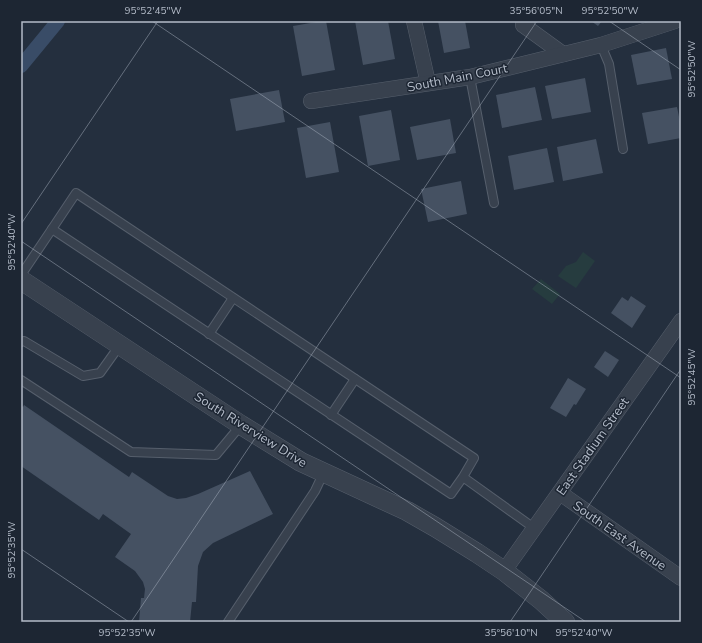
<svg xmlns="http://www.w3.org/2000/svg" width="702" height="643" viewBox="0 0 702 643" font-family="'Nunito Sans',sans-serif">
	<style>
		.green { fill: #263c3f }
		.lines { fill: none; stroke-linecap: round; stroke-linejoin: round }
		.canal { stroke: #394c67; stroke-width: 14 }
		.building { fill: #455162 }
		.service-casing { stroke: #565f6c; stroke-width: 10 }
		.minor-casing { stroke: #565f6c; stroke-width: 16 }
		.tertiary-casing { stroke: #565f6c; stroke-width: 20 }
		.service { stroke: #38414e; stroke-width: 8 }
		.minor { stroke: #38414e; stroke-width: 15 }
		.tertiary { stroke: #38414e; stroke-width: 19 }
		.ticks { fill: none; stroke: #b4bcc9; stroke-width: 1; stroke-opacity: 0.45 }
		.labels { text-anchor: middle; stroke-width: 3; stroke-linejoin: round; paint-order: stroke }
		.street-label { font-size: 13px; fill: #b4bcc9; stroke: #1d2633 }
		.neatline { fill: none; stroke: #b4bcc9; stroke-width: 1.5 }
		.ticks-label { font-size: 10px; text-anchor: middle; fill: #b4bcc9 }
	</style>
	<rect width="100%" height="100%" fill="#242f3e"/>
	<g class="green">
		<path d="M583,252L595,261L576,288L558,276L566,266L576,262Z"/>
		<path d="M541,279L560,294L552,304L532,289Z"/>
	</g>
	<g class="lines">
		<path class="canal" d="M21,66L58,21"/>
	</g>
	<g class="building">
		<path d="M322,21H326L335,70L302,76L293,26Z"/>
		<path d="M355,21H388L395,59L363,65Z"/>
		<path d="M438,21H465L470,48L444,53Z"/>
		<path d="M591,21H602L598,26Z"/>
		<path d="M666,48L672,79L637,85L631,55Z"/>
		<path d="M585,78L591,112L552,119L545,86Z"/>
		<path d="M535,87L542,120L502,128L496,95Z"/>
		<path d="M279,90L285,122L236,131L230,99Z"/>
		<path d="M677,107L681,126V138L648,144L642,113Z"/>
		<path d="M391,110L400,160L368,166L359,116Z"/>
		<path d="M450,119L456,153L417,160L410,127Z"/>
		<path d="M330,122L339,172L306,178L297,128Z"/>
		<path d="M596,139L603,173L563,181L557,147Z"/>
		<path d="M547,148L554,182L514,190L508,156Z"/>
		<path d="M461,181L467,214L428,222L421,189Z"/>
		<path d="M631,296L646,306L632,328L611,313L622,297L628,301Z"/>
		<path d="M605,351L619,360L608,377L594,367Z"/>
		<path d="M568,378L586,389L576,405L574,404L566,417L550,408Z"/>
		<path d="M21,405L23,407L24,405L129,477L132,472L168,496L177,499L186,498L198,494L250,471L273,514L213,543L203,552L198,566L196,602H192L190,622H139L141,598H144L145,589L143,582L135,571L115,557L131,534L103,514L99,520L21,466Z"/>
	</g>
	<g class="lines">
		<g class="service-casing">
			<g id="service">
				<path d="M601,45L609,64L623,149"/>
				<path d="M470,77L494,203"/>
				<path d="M21,275L52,229"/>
				<path d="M209,334L233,298"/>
				<path d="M21,342L24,341L83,376L100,373L120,345"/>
				<path d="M21,380L131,452L216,455L241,425"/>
				<path d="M331,415L355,379"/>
				<path d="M463,477L451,494L52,229L76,193L474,458L463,477L534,528"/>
				<path d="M228,622L315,491L324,472"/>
			</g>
		</g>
		<g class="minor-casing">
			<g id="minor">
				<path d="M414,21L428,83"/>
				<path d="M527,21L523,25L563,54"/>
				<path d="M311,101L470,77L601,45L675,21"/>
				<path d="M560,493L681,578"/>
				<path d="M504,571L681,321"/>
			</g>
		</g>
		<g class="tertiary-casing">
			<path id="tertiary" d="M21,280L241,425L301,462L407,511L435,527L477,553L504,571L541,600L565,622"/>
		</g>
		<use href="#service" class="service"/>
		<use href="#minor" class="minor"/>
		<use href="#tertiary" class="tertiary"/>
	</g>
	<path class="ticks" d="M152,21L681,378M609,21L681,70M21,224L158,21M21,241L586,622M21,549L129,622M131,622L537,21M510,622L681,369"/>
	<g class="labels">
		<g class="street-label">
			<text transform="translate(457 77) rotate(-11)" y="5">South Main Court</text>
			<text transform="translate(251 429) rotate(32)" y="5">South Riverview Drive</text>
			<text transform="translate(592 446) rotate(-55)" y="5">East Stadium Street</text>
			<text transform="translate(620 535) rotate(35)" y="5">South East Avenue</text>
		</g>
	</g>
	<rect width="702" height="643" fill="none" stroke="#1d2633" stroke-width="44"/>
	<rect x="22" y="22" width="658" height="599" class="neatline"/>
	<g class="ticks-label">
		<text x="153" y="14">95°52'45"W</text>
		<text x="536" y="14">35°56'05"N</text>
		<text x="610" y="14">95°52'50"W</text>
		<text transform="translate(691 69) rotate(-90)" y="4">95°52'50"W</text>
		<text transform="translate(11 242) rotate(-90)" y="4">95°52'40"W</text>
		<text transform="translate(691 377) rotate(-90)" y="4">95°52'45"W</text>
		<text transform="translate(11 550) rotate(-90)" y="4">95°52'35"W</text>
		<text x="127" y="636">95°52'35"W</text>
		<text x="511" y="636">35°56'10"N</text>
		<text x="584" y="636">95°52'40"W</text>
	</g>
</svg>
